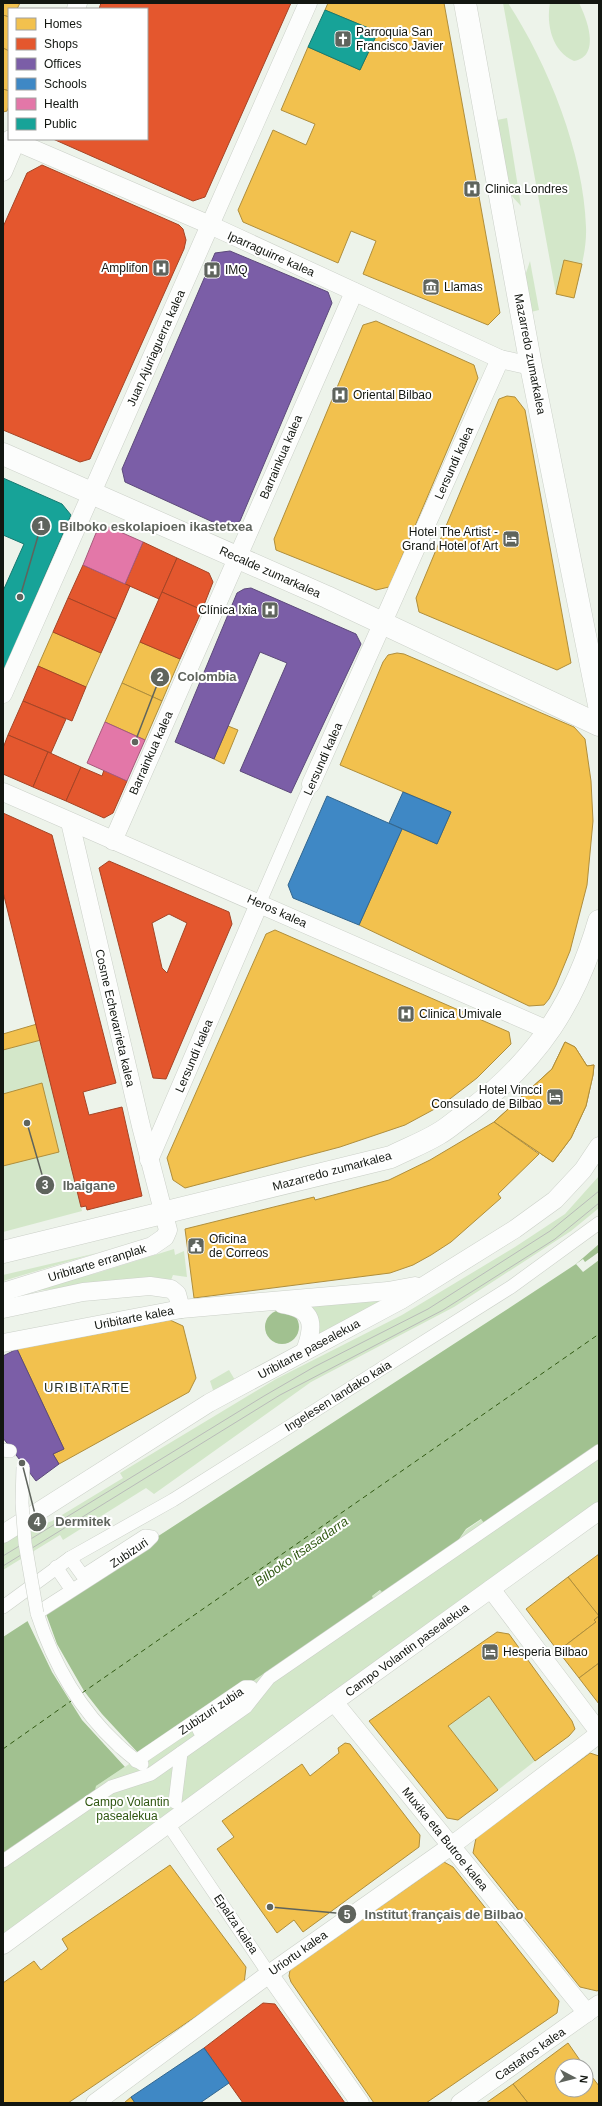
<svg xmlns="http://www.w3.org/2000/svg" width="602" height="2106" viewBox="0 0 602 2106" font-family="Helvetica,sans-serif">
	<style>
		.green { fill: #d3e7c9 }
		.water { fill: #a1c190 }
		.pier { fill: #edf3ea }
		.homes { fill: #f2c14e; stroke: #af8e3c }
		.shops { fill: #e4572e; stroke: #a54425; fill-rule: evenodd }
		.offices { fill: #7b5ea7; stroke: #5c497a }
		.schools { fill: #3f88c5; stroke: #32668f }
		.health { fill: #e377a8; stroke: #a55a7b }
		.public { fill: #17a398; stroke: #167970 }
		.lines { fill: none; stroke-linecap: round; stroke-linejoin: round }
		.ferry { stroke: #315913; stroke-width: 1; stroke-dasharray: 5 4; stroke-linecap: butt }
		.pedestrian-casing { stroke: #cbd0c8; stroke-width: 14 }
		.minor-casing { stroke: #cbd0c8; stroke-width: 19 }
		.secondary-casing { stroke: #cbd0c8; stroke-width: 23 }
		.primary-casing { stroke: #cbd0c8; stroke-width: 23 }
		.pedestrian { stroke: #fcfdfc; stroke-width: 13 }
		.minor { stroke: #fcfdfc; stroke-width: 18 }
		.secondary { stroke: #fcfdfc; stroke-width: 22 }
		.primary { stroke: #fcfdfc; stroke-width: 22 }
		.tram { stroke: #b9bbb9; stroke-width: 1 }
		.pedestrian-bridge-casing { stroke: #cbd0c8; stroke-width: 14; stroke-linecap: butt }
		.pedestrian-bridge { stroke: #fcfdfc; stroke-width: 13 }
		.labels { text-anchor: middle; stroke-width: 4; stroke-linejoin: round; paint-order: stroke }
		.poi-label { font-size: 12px; fill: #131711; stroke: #fff; text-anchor: start }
		.street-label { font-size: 12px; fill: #131711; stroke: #fff }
		.park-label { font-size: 12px; fill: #2f5610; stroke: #fff }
		.neighbourhood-label { font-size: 13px; letter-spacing: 1px; fill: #2b3326; stroke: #fff }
		.water-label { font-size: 13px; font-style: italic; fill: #315913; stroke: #fff }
		.leader { fill: none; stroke: #5f645d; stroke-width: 1.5 }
		.callout-dot { fill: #5f645d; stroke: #fff; stroke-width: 1.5 }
		.mark-label { font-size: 12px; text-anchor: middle; font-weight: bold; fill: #fff }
		.callout-label { font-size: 13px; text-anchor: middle; font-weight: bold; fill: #5f645d; stroke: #fff; stroke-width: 4; stroke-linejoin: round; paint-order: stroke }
	</style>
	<rect width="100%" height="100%" fill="#edf3ea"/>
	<g class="green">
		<path d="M503,3H508C548,64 584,154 586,227C587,251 579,275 574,298L556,294Z"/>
		<path d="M550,3H579C587,19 601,56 574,61C552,52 546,24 550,3Z"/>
		<path d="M507,118L521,206L509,193L497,120Z"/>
		<path d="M530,261L539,310L531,312L525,276Z"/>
		<path d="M41,1040L82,1211L3,1232V1050Z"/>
		<path d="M599,1176V1208L571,1231L454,1307L311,1382L154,1494L146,1488L63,1540L60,1535L3,1570V1544L14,1536L52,1521L123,1478L120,1473L276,1379L402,1315L515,1247L565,1214Z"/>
		<path d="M174,1249L175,1255L184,1251L187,1277L173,1275L171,1280L101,1283L20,1293L97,1273Z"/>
		<path d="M97,1253L3,1281V1275Z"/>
		<path d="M402,1294L316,1337V1315L311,1304Z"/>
		<path d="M229,1370L235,1380L214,1393L210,1381Z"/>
		<path d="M599,1444V1511L3,1940V1855L95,1791L96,1786L374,1600L372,1596L381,1590L383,1593L455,1545L466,1530L482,1519L485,1524Z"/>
		<path d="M489,1696L535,1761L498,1790L448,1726Z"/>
	</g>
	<g class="water">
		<path d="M599,1244V1444L485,1524L481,1519L466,1529L455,1545L383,1593L380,1590L372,1596L374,1600L96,1786L95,1791L3,1855V1637L503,1312L576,1264Z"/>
		<circle cx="282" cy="1327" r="17"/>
	</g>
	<g class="pier">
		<path d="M599,1252V1260L583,1272L576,1264L583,1259L585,1262Z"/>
		<path d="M45,1611L57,1644L84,1691L102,1714L141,1756L125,1767L82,1720L52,1672L27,1620Z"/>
	</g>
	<g class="homes">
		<path d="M3,3H20L17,9H9V17L3,15Z"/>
		<path d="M328,3H444L500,313L488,325L363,274L376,241L351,231L338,263L243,222L238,210L273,130L306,145L315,124L281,110L308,47L360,70L378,32L325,10Z"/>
		<path d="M3,15L9,17V51L3,48Z"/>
		<path d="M3,48L9,51V91L3,89Z"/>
		<path d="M3,89L9,91V106L7,111L3,112Z"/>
		<path d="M564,260L582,264L574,298L556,294Z"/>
		<path d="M376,321L474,365L478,378L389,587L376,590L276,550L274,539L363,325Z"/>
		<path d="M507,396L515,397L525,410L571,663L557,670L419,612L416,598L499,399Z"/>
		<path d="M53,632L101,653L86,687L38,666Z"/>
		<path d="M140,642L180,659L162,701L122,683Z"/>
		<path d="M397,653L404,654L574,727L585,739L591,781L593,821L587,885L570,951L556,985L549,999L544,1005L529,1006L359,925L402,829L437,844L451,812L340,765L383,662L388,655Z"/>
		<path d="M122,683L162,701L145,740L105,722Z"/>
		<path d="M228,726L238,730L224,764L214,759Z"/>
		<path d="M275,930L509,1032L511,1044L477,1078L442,1105L405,1125L340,1147L185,1188L173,1180L167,1158L266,934Z"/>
		<path d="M37,1024L41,1040L3,1050V1034Z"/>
		<path d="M565,1042L575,1047L587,1066L594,1065L593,1075L586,1106L571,1138L553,1162L494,1122L552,1069Z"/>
		<path d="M565,1042L575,1047L587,1066L594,1065L593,1075L586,1106L571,1138L553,1162L494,1122L552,1069Z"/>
		<path d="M42,1083L59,1152L3,1166V1094Z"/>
		<path d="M494,1122L539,1154L498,1194L501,1198L451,1242L431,1255L413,1265L390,1273L194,1298L185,1229L314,1197L315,1200L389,1180L430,1160Z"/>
		<path d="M170,1320L183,1326L196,1378L189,1392L59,1464L53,1454L64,1449L17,1349Z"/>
		<path d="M599,1554V1617L568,1577Z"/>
		<path d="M568,1577L599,1616L594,1620L596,1622L558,1651L526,1609Z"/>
		<path d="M599,1616V1663L579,1678L558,1651L596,1622L594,1620Z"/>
		<path d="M497,1632L509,1634L572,1721L575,1729L569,1736L535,1761L489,1696L448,1726L498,1790L458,1820L447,1818L369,1721Z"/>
		<path d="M599,1663V1704L579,1678Z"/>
		<path d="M345,1743L350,1744L420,1835L419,1847L303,1932L294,1920L277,1933L217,1849L234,1837L222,1821L302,1764L310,1776L339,1753L338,1748Z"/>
		<path d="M590,1753L599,1756V1990L597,1991L580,1987L473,1853L476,1838Z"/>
		<path d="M444,1862L453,1867L559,2001L557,2013L426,2103H374L291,1982L289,1976L290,1970Z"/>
		<path d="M170,1865L246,1967L244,1984L68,2103H3V1983L34,1961L41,1970L68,1949L62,1939Z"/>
		<path d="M568,2043L584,2066H562V2090H586V2069L599,2086V2103H528L513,2084Z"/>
		<path d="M513,2084L528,2103H486Z"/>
		<path d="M131,2097L135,2103H124Z"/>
	</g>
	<g class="shops">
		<path d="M101,3H291L205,197L193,201L53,139H147V9H99Z"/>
		<path d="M42,165L179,225L183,229L186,240L184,249L90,459L80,462L3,430V227L27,173Z"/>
		<path d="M143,542L177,558L159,599L125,584Z"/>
		<path d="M177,558L209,573L213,582L202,610L162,592Z"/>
		<path d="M83,565L130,586L116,619L68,598Z"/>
		<path d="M162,592L202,610L180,659L140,642Z"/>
		<path d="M68,598L116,619L101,653L53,632Z"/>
		<path d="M38,666L86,687L72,721L23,701Z"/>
		<path d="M23,701L66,719L51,753L8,735Z"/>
		<path d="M8,735L48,752L33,787L3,774V748Z"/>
		<path d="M48,752L81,767L66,801L33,787Z"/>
		<path d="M81,767L102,776L104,770L127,781L113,813L104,818L66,801Z"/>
		<path d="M3,813L52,835L116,1083L83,1092L89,1115L122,1107L142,1196L87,1210L86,1206L81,1207L3,892Z"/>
		<path d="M109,861L229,912L232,924L166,1079L153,1078L99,868ZM169,914L187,923L167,973L162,968L152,923Z"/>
		<path d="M263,2003L275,2004L345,2103H243L204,2048Z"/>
	</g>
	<g class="offices">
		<path d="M230,251L328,292L332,303L240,521L226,528L125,482L122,469L215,253Z"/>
		<path d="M251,588L356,634L361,644L291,793L240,771L287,663L260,652L214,759L175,742L237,593L244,589Z"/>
		<path d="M17,1349L64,1449L53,1454L59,1464L36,1481L3,1438V1356Z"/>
	</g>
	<g class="schools">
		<path d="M403,792L451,812L437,844L389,823Z"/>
		<path d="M327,796L402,829L359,925L293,898L288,885Z"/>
		<path d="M204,2048L229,2083L200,2103H135L131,2097Z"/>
	</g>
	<g class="health">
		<path d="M109,527L143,542L125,584L83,565L96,533Z"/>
		<path d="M105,722L145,740L127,781L87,763Z"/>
	</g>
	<g class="public">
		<path d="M325,10L378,32L360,70L308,47Z"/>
		<path d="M3,478L62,504L71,515L3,673V591L24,544L3,535Z"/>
	</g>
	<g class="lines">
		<g class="ferry">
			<path d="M82,1693L599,1334"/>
			<path d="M3,1749L71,1701"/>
		</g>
		<g class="pedestrian-casing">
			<g id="pedestrian">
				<path d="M259,904L311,784"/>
				<path d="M3,1450L10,1451"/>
				<path d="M70,1558L83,1576L145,1536L152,1537L146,1543L37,1613C53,1663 79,1709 118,1745C126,1752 133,1759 142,1764"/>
				<path d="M56,1567L69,1586"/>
				<path d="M3,1607L70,1558L173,1500L511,1287L599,1223"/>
				<path d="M136,1761L245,1687H251L246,1693L198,1728L203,1737"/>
				<path d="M175,1802L181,1753"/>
				<path d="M168,1824L269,1974"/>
				<path d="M3,1861L111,1787L151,1774L246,1707L269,1678L599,1451"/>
			</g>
		</g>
		<g class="minor-casing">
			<g id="minor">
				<path d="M76,9L78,3"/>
				<path d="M10,139L210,225L500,359L531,366"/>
				<path d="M3,172L17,139"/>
				<path d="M3,694L308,3"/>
				<path d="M311,784L500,359"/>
				<path d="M3,792L550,1031"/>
				<path d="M113,841L354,292"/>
				<path d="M149,1160L259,904"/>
				<path d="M3,1292L152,1246L165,1237L168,1230L141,1126L70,822"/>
				<path d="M282,1304C314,1309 315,1324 305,1351"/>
				<path d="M3,1309L83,1292L150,1286L171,1289L177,1294L181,1309"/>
				<path d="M3,1343L181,1309L388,1291L415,1286"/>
				<path d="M3,1534L209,1403L401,1300L515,1229L555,1200L583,1170L599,1146"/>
				<path d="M491,1589L599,1732"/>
				<path d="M334,1702L587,2013"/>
				<path d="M3,1945L334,1702L599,1511"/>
				<path d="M269,1974L360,2103"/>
				<path d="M95,2103L269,1974L451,1846L599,1734"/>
				<path d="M460,2103L599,2004"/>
			</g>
		</g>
		<g class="secondary-casing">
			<g id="secondary">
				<path d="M465,3L531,366L599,705"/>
				<path d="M3,1252L391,1157C407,1149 423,1143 438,1134C449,1128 459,1118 470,1111C538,1059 575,1003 599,921"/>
			</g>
		</g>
		<g class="primary-casing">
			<path id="primary" d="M3,454L327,597L599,725"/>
		</g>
		<use href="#pedestrian" class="pedestrian"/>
		<use href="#minor" class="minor"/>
		<use href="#secondary" class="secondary"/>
		<use href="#primary" class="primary"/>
		<g class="tram">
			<path d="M3,1556L264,1396L314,1367L428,1309L550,1231L599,1191"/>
			<path d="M3,1566L280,1395L443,1310L555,1239L599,1203"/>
		</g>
		<g class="pedestrian-bridge-casing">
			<path id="pedestrian-bridge" d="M23,1467L22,1503L25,1543L37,1613"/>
		</g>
		<use href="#pedestrian-bridge" class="pedestrian-bridge"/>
	</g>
	<defs>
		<g id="church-square" transform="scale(0.9)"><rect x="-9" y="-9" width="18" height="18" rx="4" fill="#5f645d" stroke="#fff"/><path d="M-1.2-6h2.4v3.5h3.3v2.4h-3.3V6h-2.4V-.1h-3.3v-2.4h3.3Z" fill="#fff"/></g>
		<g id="hospital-square" transform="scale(0.9)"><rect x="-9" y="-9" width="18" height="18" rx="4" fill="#5f645d" stroke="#fff"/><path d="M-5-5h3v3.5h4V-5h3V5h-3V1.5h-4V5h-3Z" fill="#fff"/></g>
		<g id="museum-square" transform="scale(0.9)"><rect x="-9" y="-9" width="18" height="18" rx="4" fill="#5f645d" stroke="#fff"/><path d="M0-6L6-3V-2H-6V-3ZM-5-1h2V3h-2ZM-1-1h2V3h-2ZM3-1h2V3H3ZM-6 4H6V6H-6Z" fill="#fff"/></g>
		<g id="hotel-square" transform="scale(0.9)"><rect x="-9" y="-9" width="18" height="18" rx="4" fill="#5f645d" stroke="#fff"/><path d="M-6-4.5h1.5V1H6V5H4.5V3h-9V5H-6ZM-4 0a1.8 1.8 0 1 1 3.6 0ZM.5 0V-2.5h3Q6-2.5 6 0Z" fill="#fff"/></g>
		<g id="civic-square" transform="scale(0.9)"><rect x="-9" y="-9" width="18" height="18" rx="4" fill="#5f645d" stroke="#fff"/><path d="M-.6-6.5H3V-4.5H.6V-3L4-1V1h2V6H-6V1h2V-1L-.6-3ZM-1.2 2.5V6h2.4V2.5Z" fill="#fff"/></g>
	</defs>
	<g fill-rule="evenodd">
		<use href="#church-square" x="343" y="39"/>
		<use href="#hospital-square" x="472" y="189"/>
		<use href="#hospital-square" x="161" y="268"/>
		<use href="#hospital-square" x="212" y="270"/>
		<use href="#museum-square" x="431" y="287"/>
		<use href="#hospital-square" x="340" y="395"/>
		<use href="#hotel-square" x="511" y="539"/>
		<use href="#hospital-square" x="270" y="610"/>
		<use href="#hospital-square" x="406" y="1014"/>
		<use href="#hotel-square" x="555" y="1097"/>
		<use href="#civic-square" x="196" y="1246"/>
		<use href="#hotel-square" x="490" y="1652"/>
	</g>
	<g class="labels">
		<g class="poi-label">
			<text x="356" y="36">Parroquia San<tspan x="356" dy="14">Francisco Javier</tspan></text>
			<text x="485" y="193">Clinica Londres</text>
			<text x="148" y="272" text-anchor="end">Amplifon</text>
			<text x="225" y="274">IMQ</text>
			<text x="444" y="291">Llamas</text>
			<text x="353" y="399">Oriental Bilbao</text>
			<text x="498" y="536" text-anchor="end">Hotel The Artist -<tspan x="498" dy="14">Grand Hotel of Art</tspan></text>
			<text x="257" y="614" text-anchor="end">Clínica Ixia</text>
			<text x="419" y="1018">Clinica Umivale</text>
			<text x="542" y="1094" text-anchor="end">Hotel Vincci<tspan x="542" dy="14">Consulado de Bilbao</tspan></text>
			<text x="209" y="1243">Oficina<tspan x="209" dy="14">de Correos</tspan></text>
			<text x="503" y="1656">Hesperia Bilbao</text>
		</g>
		<g class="street-label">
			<text transform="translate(271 254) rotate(24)" y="4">Iparraguirre kalea</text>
			<text transform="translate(156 348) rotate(-66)" y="4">Juan Ajuriaguerra kalea</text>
			<text transform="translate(530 354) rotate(79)" y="4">Mazarredo zumarkalea</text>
			<text transform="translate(281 457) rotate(-67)" y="4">Barrainkua kalea</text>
			<text transform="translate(454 463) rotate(-66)" y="4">Lersundi kalea</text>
			<text transform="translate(270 572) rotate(24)" y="4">Recalde zumarkalea</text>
			<text transform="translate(151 753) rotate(-66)" y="4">Barrainkua kalea</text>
			<text transform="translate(323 759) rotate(-66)" y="4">Lersundi kalea</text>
			<text transform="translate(277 911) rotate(24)" y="4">Heros kalea</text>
			<text transform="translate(115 1018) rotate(77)" y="4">Cosme Echevarrieta kalea</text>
			<text transform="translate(194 1056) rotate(-67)" y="4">Lersundi kalea</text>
			<text transform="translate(332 1171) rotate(-15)" y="4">Mazarredo zumarkalea</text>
			<text transform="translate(97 1263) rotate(-17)" y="4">Uribitarte erranplak</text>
			<text transform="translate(134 1318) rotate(-11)" y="4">Uribitarte kalea</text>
			<text transform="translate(309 1349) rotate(-28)" y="4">Uribitarte pasealekua</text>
			<text transform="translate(338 1396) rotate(-32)" y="4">Ingelesen landako kaia</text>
			<text transform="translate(129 1553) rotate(-34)" y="4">Zubizuri</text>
			<text transform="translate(407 1650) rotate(-36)" y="4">Campo Volantin pasealekua</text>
			<text transform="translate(211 1711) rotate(-34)" y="4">Zubizuri zubia</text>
			<text transform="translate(445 1839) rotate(51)" y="4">Muxika eta Butroe kalea</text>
			<text transform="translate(236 1924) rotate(56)" y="4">Epalza kalea</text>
			<text transform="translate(298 1953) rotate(-35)" y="4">Uriortu kalea</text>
			<text transform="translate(530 2054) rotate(-35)" y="4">Castaños kalea</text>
		</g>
		<g class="park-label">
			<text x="127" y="1806">Campo Volantin<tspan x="127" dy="14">pasealekua</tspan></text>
		</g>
		<g class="neighbourhood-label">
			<text x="87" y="1392">URIBITARTE</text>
		</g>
		<g class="water-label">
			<text transform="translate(301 1551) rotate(-35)" y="5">Bilboko itsasadarra</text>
		</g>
	</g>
	<path class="leader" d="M20 597L41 526M135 742L160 677M27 1123L45 1185M22 1463L37 1522M270 1907L347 1914"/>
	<g class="callout-dot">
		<circle cx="20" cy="597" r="4"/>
		<circle cx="135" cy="742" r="4"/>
		<circle cx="27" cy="1123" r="4"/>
		<circle cx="22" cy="1463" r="4"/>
		<circle cx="270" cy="1907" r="4"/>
		<circle cx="41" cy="526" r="10"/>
		<circle cx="160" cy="677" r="10"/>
		<circle cx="45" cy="1185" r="10"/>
		<circle cx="37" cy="1522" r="10"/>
		<circle cx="347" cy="1914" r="10"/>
	</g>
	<g class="mark-label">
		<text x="41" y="530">1</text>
		<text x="160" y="681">2</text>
		<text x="45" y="1189">3</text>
		<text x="37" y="1526">4</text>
		<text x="347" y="1919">5</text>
	</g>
	<g class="callout-label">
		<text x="156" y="531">Bilboko eskolapioen ikastetxea</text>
		<text x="207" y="681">Colombia</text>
		<text x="89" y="1190">Ibaigane</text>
		<text x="83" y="1526">Dermitek</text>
		<text x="444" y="1919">Institut français de Bilbao</text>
	</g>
	<rect width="602" height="2106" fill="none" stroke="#131711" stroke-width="8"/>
	<rect x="8" y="8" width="140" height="132" fill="#ffffff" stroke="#a1a2a0"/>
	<rect x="16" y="18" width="20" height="12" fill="#f2c14e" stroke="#a1a2a0"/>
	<text x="44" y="28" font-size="12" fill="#131711">Homes</text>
	<rect x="16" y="38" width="20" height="12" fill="#e4572e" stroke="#a1a2a0"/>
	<text x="44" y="48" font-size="12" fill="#131711">Shops</text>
	<rect x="16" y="58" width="20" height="12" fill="#7b5ea7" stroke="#a1a2a0"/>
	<text x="44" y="68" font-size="12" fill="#131711">Offices</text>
	<rect x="16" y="78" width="20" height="12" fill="#3f88c5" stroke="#a1a2a0"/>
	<text x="44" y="88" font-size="12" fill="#131711">Schools</text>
	<rect x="16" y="98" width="20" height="12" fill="#e377a8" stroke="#a1a2a0"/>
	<text x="44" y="108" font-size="12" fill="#131711">Health</text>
	<rect x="16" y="118" width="20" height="12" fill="#17a398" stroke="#a1a2a0"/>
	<text x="44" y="128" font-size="12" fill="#131711">Public</text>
	<g transform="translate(574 2078) rotate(97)"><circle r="19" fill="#ffffff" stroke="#a1a2a0"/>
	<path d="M0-3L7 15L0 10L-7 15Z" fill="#5f645d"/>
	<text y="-6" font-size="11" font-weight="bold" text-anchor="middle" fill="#131711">N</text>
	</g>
</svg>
